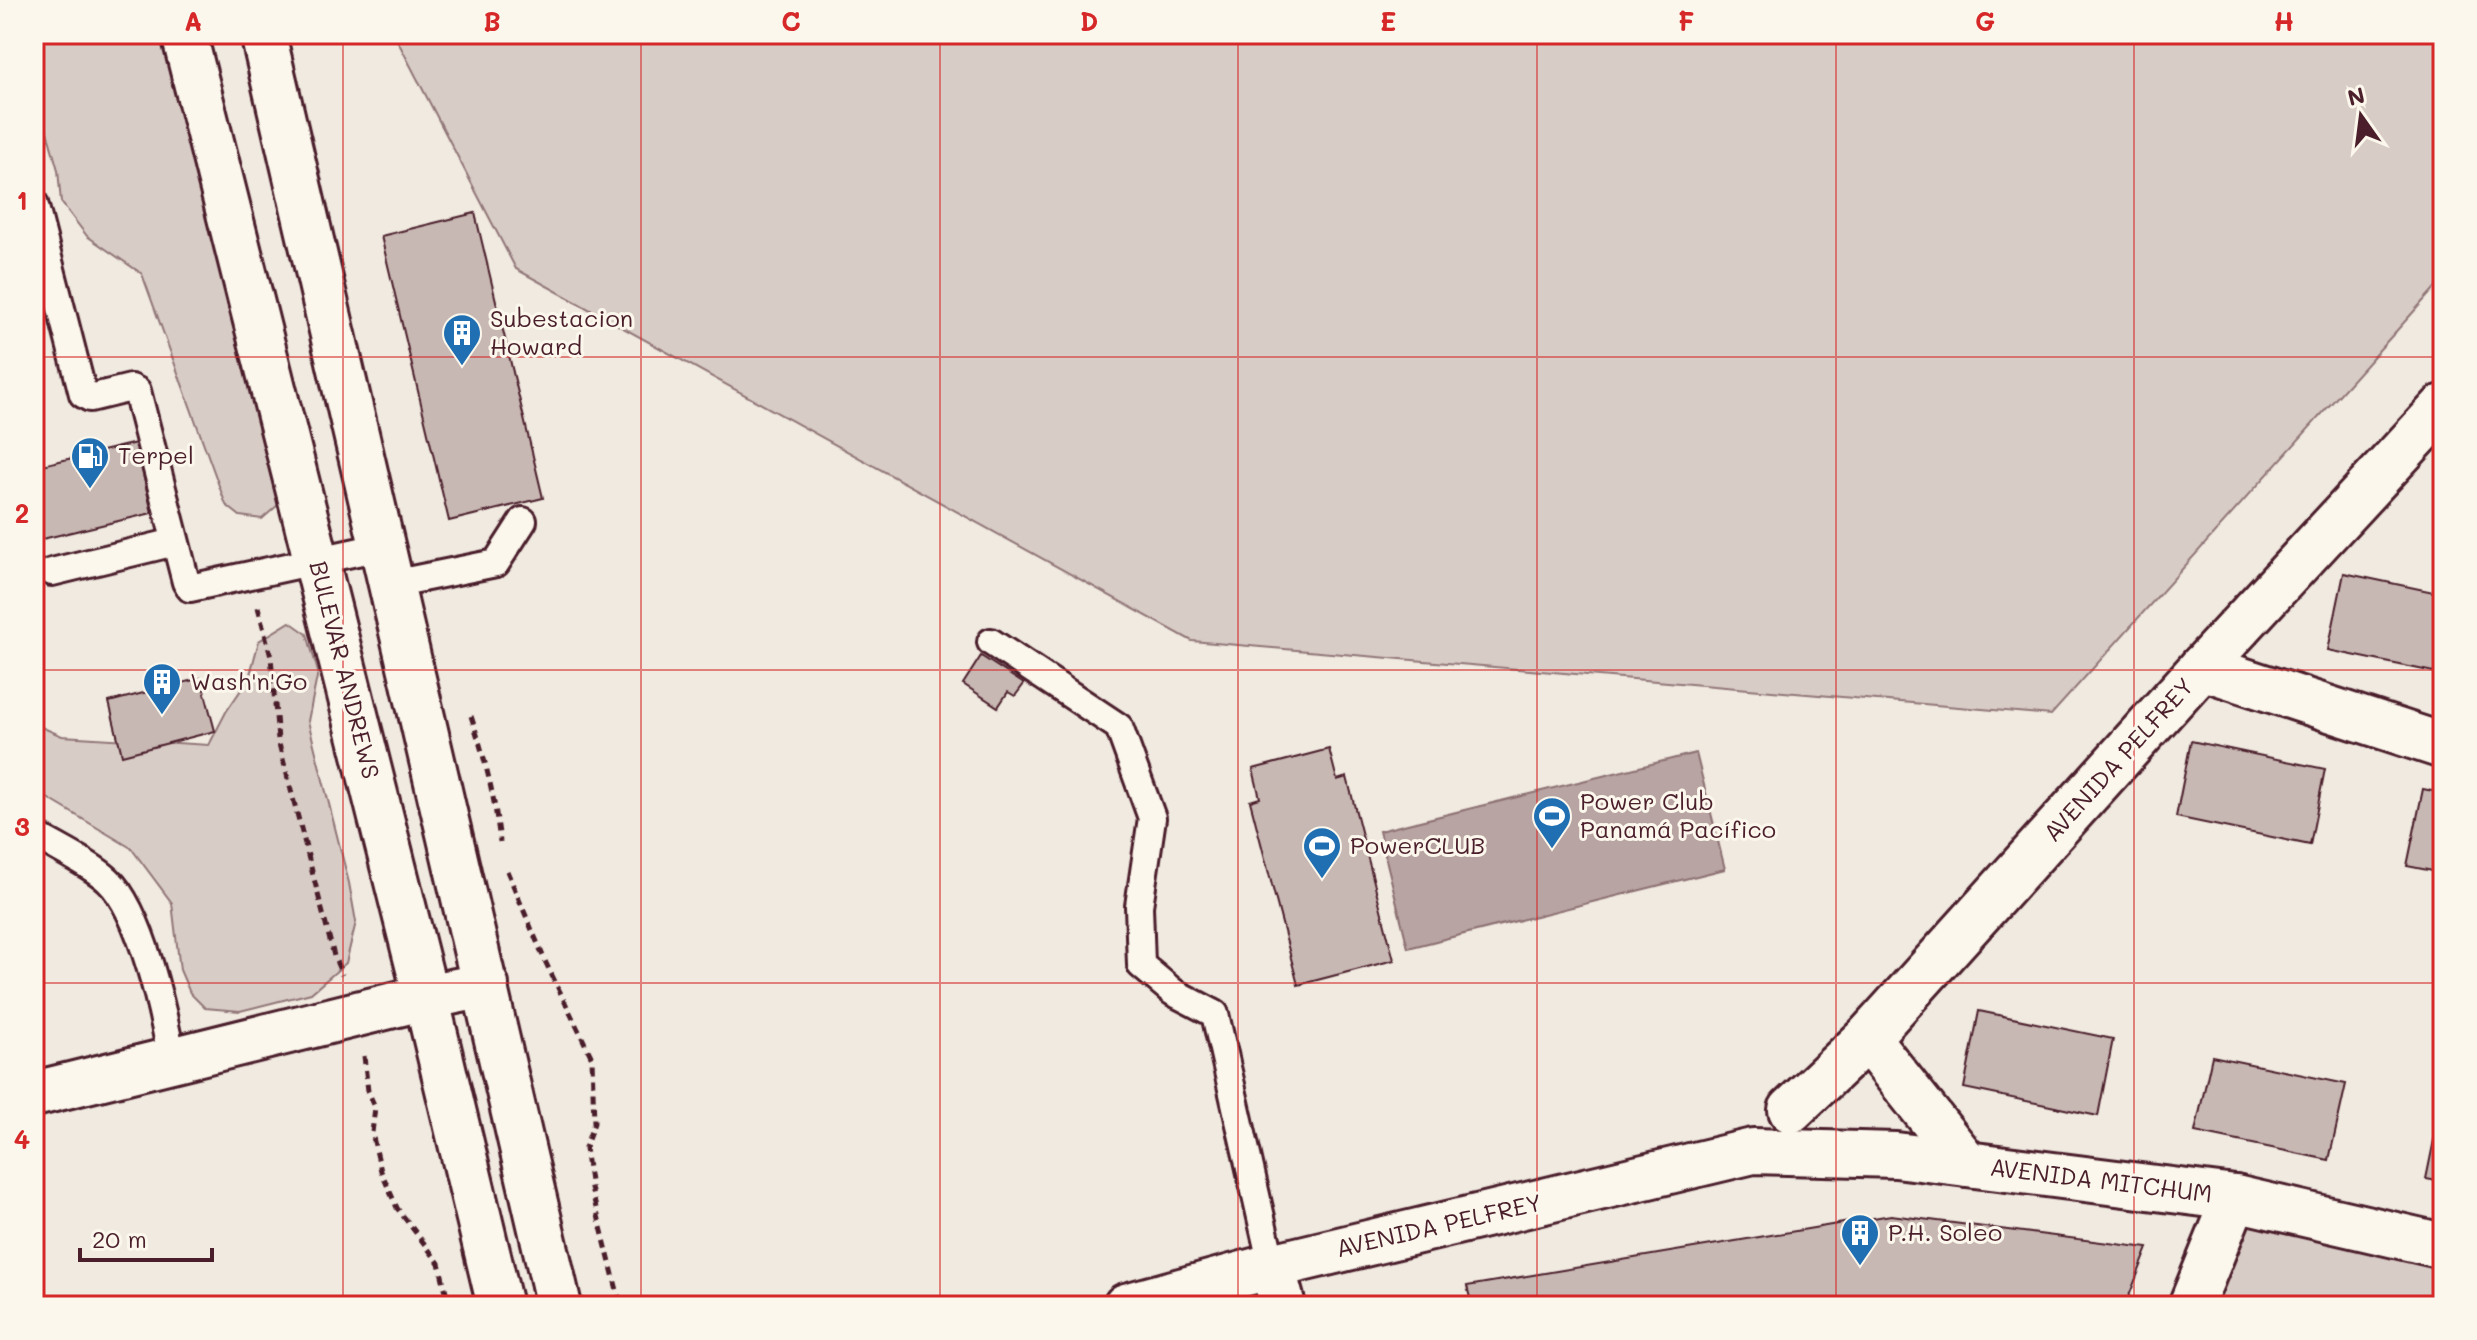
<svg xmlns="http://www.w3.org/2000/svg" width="2477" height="1340" viewBox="0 0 2477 1340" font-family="Mali,sans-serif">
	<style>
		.green { fill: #d8ccc6; stroke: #917678; stroke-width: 2 }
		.water { fill: #b8a4a2; stroke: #8c6f72; stroke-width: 2 }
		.building { fill: #c8b8b3; stroke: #4a1f2b; stroke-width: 2 }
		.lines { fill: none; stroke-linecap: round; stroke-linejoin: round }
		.lane-casing { stroke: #4a1f2b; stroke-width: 32 }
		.street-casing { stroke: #4a1f2b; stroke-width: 50 }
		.secondary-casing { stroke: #4a1f2b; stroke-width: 50 }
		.path { stroke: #4a1f2b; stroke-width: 5; stroke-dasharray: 8 6; stroke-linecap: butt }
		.lane { stroke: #fbf7ec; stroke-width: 26 }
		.street { stroke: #fbf7ec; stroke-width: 44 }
		.secondary { stroke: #fbf7ec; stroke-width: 44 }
		.grid { fill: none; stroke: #d62828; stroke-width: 2; stroke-opacity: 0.55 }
		.labels { text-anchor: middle; stroke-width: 6; stroke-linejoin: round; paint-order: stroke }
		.poi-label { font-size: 24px; fill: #4a1f2b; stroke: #fbf7ec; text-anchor: start }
		.street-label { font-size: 24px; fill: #4a1f2b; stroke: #fbf7ec }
		.neatline { fill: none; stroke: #d62828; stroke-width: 3 }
		.grid-label { font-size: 26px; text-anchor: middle; font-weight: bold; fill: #d62828 }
	</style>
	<rect width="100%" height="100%" fill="#f0eae0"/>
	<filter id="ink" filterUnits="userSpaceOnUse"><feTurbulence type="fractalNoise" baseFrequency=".0125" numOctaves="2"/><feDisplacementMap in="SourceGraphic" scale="16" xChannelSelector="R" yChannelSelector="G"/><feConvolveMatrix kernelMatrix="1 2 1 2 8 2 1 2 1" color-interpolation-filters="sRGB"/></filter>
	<g filter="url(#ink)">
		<g class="green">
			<path d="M34,34H161L278,505L262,519L240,516L226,505L142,274L87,236L61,202L58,170L34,86Z"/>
			<path d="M394,34H2443V279L2051,715L1192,641L516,269Z"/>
			<path d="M290,622L307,634L318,672L308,721L349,883L356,922L346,963L311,993L240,1011L205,1008L190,993L180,970L172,903L131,848L34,790V724L62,736L209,745L226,712L249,678L259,641Z"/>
			<path d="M2235,1198L2443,1246V1306H2191Z"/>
		</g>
		<path class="water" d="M1696,753L1725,869L1408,948L1379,831Z"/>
		<g class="building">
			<path d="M475,213L543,498L449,521L381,236Z"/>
			<path d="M136,443L152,513L34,541V467Z"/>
			<path d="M2344,573L2443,594V674L2328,650Z"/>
			<path d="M981,656L1024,684L1015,696L1008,692L998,707L963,684Z"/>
			<path d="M201,678L215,731L122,755L109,702Z"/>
			<path d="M2191,741L2325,769L2310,845L2176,817Z"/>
			<path d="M1329,749L1337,780L1347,777L1394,960L1298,985L1250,801L1260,798L1253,769Z"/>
			<path d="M2423,789L2443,793V873L2407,866Z"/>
			<path d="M1979,1011L2113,1039L2098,1116L1964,1088Z"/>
			<path d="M2212,1056L2346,1084L2329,1160L2195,1132Z"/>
			<path d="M2442,1101L2443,1102V1182L2426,1179Z"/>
			<path d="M1891,1215L2148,1248L2125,1306H1472L1467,1286Z"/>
		</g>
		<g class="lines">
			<g class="lane-casing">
				<g id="lane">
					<path d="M34,203L83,394L90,398L131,388L137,391L186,582L190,588L384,546"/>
					<path d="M52,572L175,542"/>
					<path d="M392,584L496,563L523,521"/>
					<path d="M991,642L1119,727L1152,818L1139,906L1141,965L1173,992L1215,1014L1272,1266"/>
					<path d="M34,834C55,847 91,864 108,880C142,912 164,1015 172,1061"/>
				</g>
			</g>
			<g class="street-casing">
				<g id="street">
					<path d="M2202,667L2443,746"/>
					<path d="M1867,1038L1967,1164"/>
					<path d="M34,1094L426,997L486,985"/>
					<path d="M1791,1110L1867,1038L2202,667L2443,407"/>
					<path d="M1272,1266L1283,1306"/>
					<path d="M1126,1306L1272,1266L1753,1151L1896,1155L2235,1198L2443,1246"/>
					<path d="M2191,1306L2235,1198"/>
				</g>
			</g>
			<g class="secondary-casing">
				<g id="secondary">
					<path d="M184,34L426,997L500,1306"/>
					<path d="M263,34L559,1306"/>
				</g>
			</g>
			<g class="path">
				<path d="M258,607L271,657L278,740L334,956L342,975"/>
				<path d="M471,716C485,758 495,798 500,842"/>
				<path d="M507,871L546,963L592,1058L594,1123L585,1148L591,1188L621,1306"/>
				<path d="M364,1056L368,1091L375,1107L372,1133L381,1171L397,1208L439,1263L449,1304L454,1303"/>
			</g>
			<use href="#lane" class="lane"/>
			<use href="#street" class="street"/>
			<use href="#secondary" class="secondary"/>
		</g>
	</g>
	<path class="grid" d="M343,34V1306M641,34V1306M940,34V1306M1238,34V1306M1537,34V1306M1836,34V1306M2134,34V1306M34,357H2443M34,670H2443M34,983H2443"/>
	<defs>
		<g id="building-pin" transform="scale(2)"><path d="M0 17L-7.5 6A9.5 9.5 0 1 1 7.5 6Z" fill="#1f6fb2" stroke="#fbf7ec"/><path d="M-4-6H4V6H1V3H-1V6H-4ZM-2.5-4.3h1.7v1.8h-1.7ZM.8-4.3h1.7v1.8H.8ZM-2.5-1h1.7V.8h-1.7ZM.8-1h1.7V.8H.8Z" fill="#fff"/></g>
		<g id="fuel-pin" transform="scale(2)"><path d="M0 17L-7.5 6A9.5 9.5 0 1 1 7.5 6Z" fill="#1f6fb2" stroke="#fbf7ec"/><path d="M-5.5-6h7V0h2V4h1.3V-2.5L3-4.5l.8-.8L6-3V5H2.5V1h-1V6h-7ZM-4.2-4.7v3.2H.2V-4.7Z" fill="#fff"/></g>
		<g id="stadium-pin" transform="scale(2)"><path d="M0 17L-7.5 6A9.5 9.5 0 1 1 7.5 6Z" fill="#1f6fb2" stroke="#fbf7ec"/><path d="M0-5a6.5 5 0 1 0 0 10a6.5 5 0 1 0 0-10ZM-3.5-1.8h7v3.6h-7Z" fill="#fff"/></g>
	</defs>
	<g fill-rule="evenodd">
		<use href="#building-pin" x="462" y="333"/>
		<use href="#fuel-pin" x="90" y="456"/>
		<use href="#building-pin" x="162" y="682"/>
		<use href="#stadium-pin" x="1552" y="816"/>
		<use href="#stadium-pin" x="1322" y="846"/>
		<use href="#building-pin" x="1860" y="1233"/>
	</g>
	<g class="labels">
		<g class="poi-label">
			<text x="490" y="327">Subestacion<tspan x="490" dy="28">Howard</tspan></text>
			<text x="118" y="464">Terpel</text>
			<text x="190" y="690">Wash'n'Go</text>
			<text x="1580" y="810">Power Club<tspan x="1580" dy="28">Panamá Pacífico</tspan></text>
			<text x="1350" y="854">PowerCLUB</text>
			<text x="1888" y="1241">P.H. Soleo</text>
		</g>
		<g class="street-label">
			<text transform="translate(344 670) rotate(76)" y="8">BULEVAR ANDREWS</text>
			<text transform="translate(2119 760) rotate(-48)" y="8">AVENIDA PELFREY</text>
			<text transform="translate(2101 1181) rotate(7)" y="8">AVENIDA MITCHUM</text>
			<text transform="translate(1439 1226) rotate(-13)" y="8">AVENIDA PELFREY</text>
		</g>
	</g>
	<rect width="2477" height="1340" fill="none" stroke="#fbf7ec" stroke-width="88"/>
	<g transform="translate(2361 116) rotate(346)" stroke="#fbf7ec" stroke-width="6" paint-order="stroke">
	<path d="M0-6L14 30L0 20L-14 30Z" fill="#4a1f2b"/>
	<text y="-12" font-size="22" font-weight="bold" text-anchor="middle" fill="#4a1f2b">N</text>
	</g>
	<path d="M80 1248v12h132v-12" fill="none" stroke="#4a1f2b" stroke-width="4"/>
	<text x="92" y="1248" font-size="24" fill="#4a1f2b" stroke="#fbf7ec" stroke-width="6" paint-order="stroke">20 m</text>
	<rect x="44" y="44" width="2389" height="1252" class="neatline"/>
	<g class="grid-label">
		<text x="193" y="31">A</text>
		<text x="492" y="31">B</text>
		<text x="791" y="31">C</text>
		<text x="1089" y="31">D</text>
		<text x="1388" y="31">E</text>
		<text x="1686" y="31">F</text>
		<text x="1985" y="31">G</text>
		<text x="2284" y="31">H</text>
		<text x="22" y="210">1</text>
		<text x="22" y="523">2</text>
		<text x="22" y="836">3</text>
		<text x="22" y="1149">4</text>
	</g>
</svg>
